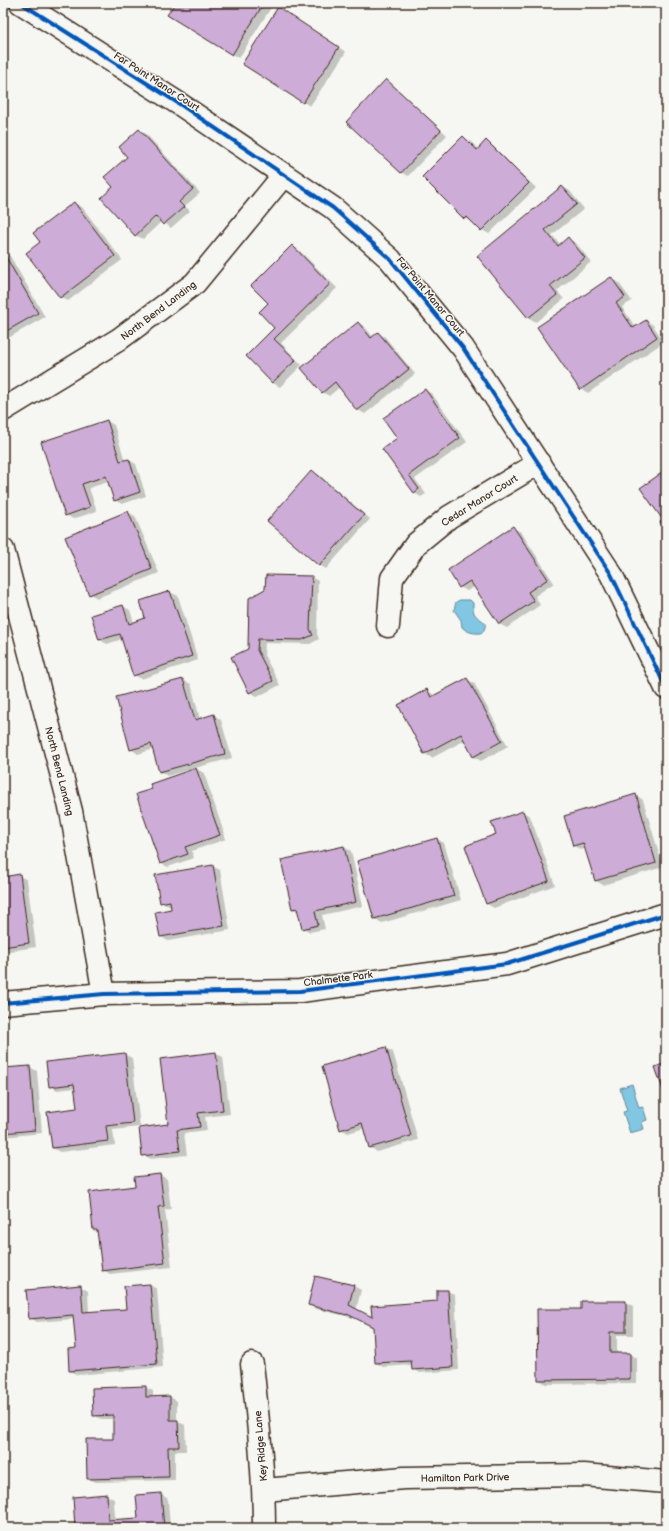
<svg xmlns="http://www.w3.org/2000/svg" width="669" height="1531" viewBox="0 0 669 1531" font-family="'Balsamiq Sans',sans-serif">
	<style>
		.water { fill: #81c6e2; stroke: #658894 }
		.shadow { fill: #0003 }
		.building { fill: #cdacd7; stroke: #3b2a1e }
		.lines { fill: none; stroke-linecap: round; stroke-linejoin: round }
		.minor-casing { stroke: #3b2a1e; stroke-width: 25 }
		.minor { stroke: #f6f6f2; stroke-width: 22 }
		.cycleway-casing { stroke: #f6f6f2; stroke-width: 6 }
		.cycleway { stroke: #0057b8; stroke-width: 4 }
		.labels { text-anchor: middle; stroke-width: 3; stroke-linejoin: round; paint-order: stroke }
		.street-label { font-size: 10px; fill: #3b2a1e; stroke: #f6f6f2 }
	</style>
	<rect width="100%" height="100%" fill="#f6f6f2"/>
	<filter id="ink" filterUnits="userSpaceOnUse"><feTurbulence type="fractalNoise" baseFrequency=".025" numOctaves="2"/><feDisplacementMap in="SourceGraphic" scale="8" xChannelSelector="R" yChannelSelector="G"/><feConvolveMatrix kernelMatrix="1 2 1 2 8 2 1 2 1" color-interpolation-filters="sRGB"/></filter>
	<g filter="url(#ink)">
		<g class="water">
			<path d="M460,600H470L473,603C473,606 473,610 474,613C479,622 490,619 483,632C477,635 466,632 462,627L461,620L454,610L456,602Z"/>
			<path d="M632,1084L639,1108L643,1107L647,1120L642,1122L644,1129L630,1133L623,1112L627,1111L620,1088Z"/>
		</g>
		<g class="shadow">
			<path d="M176,3H274L239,58L232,54Z"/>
			<path d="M285,13L346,52L310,106L303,102Z"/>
			<path d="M386,80L393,85L447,135L408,176L401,172Z"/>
			<path d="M139,130L146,134L200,193L185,206L190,211L171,228L162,221L143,239L135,235L115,187Z"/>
			<path d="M463,137L470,141L479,149L486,142L493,146L536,188L489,234L482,230L473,221L472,222L465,218Z"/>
			<path d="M563,187L570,191L584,209L552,235L561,245L568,239L576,243L591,262L557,291L564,299L536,322L529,318L479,256Z"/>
			<path d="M74,203L82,207L122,260L68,301L61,297L41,243Z"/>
			<path d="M293,246L300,251L337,288L281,343L302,365L280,387L273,383L247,356L276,328L270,303Z"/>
			<path d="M3,252L10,256L45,317L3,341Z"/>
			<path d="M611,278L618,282L632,301L622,307L636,328L646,321L653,325L664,342L588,393L581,389Z"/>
			<path d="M358,323L365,327L373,337L378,333L385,337L415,374L365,414L358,410L340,387L329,396L322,392Z"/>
			<path d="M425,390L432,394L467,442L415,479L426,494L421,497L414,493L383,449L398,438Z"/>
			<path d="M107,421L114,425L125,461L129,460L136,464L146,496L122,504L114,500L108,482L89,488L97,511L73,519L66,515Z"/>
			<path d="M312,471L319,475L370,519L326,569L319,565Z"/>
			<path d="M128,512L135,516L159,573L97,598L90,594Z"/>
			<path d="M513,528L521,532L554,583L535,596L540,605L507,628L499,624L475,586L467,591L460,587Z"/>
			<path d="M311,577L318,581L317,634L319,639L310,644L265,643L264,655L280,685L257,697L250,692L248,649Z"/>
			<path d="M170,592L178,596L198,660L141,679L134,675L122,639L107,644L100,640L123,606L130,610L134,623L147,619Z"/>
			<path d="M467,679L474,683L508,746L481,761L474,757L465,740L432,758L425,754L399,706L427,690L435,696Z"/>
			<path d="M183,680L191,684L200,719L214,715L221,720L232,758L195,768L204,773L226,839L192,851L194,858L168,867L160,863L153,790L191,771V769L167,776L160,771L154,749L138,754L131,749L117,698Z"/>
			<path d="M3,754L5,762L3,763Z"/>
			<path d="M636,795L643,800L663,867L603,885L596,881L586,848L581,850L574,846Z"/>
			<path d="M523,812L530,816L555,885L494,908L487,904L466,847L497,835Z"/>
			<path d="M437,839L444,843L461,900L382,923L374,919Z"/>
			<path d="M344,847L351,851L363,906L322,915L325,929L310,932L303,928L299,912L293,909Z"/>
			<path d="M212,866L220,870L230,930L168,941L161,937L172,910V906H168L161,902Z"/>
			<path d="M20,876L27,880L36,947L3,952V878Z"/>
			<path d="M385,1048L393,1052L418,1140L377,1152L370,1147L365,1128L348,1133L341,1129Z"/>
			<path d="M215,1053L223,1057L230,1114L205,1117L207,1130L184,1133L187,1155L151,1159L143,1155L170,1125Z"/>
			<path d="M124,1054L132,1058L140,1127L113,1130L115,1145L60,1152L52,1148L78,1109L76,1088L57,1090L50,1086Z"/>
			<path d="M30,1067L37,1071L42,1133L3,1137V1069Z"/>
			<path d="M160,1175L167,1179L171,1209L165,1210L172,1267L110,1274L103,1270L98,1231L94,1229L136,1187Z"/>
			<path d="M316,1277L354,1286L361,1290L356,1310L373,1319L438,1302L448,1291L455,1295L459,1370L420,1373L413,1369V1365L383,1367L376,1363L374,1327L354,1317V1318L316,1309L309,1305Z"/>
			<path d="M150,1285L157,1289L163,1367L77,1375L70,1371L77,1349L74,1319L37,1322L30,1318L80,1286L88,1291L89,1313L127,1309Z"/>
			<path d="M626,1302L633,1306V1335H617V1354H630L637,1358V1383L546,1384L539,1380L582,1310Z"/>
			<path d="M145,1387L153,1391V1398L170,1397L177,1401V1421L185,1425L186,1451H175V1480L95,1482L88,1478L114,1440V1419H101L94,1415Z"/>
			<path d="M161,1494L168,1499L170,1528H76L106,1495L114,1499L115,1521L139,1519Z"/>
		</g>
		<g class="building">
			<path d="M175,3H264L232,55L167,15Z"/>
			<path d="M278,7L339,47L303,103L242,64Z"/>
			<path d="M386,79L441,130L401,173L346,122Z"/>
			<path d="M139,129L193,189L179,202L184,207L163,225L156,216L135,236L101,198L113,187L104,177L127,157L119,147Z"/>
			<path d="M463,136L477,150L486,140L529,183L481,231L467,217L464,219L422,177Z"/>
			<path d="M562,186L577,204L545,230L558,246L568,237L585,258L550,286L557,295L528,318L477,256Z"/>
			<path d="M74,202L115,256L60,298L26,253L40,242L33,233Z"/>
			<path d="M292,245L330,284L274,339L296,360L272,383L246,356L274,328L259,312L268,303L251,286Z"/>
			<path d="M3,252L38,313L3,333Z"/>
			<path d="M611,277L625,297L616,303L633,328L646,320L657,337L580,390L537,327Z"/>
			<path d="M358,322L371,338L378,332L409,369L357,411L335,382L322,393L301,368Z"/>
			<path d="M425,389L460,438L409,475L419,489L414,493L382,449L397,438L383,418Z"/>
			<path d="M107,420L120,461L129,459L140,492L114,501L106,476L82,484L90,507L65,516L41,442Z"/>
			<path d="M312,470L364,515L319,566L267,521Z"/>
			<path d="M666,470V531L660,522L663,520L640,488Z"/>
			<path d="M128,511L152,569L89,595L65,537Z"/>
			<path d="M513,526L548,579L528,592L534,601L499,624L470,581L459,588L448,570Z"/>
			<path d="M266,575L312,576L310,629L313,635L302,640L258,639L257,650L273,681L249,693L231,657L248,649L249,598L265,589Z"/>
			<path d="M170,591L192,656L133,676L120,634L99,640L91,615L123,605L129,624L145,618L140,601Z"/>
			<path d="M467,678L502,741L473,757L461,734L424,754L398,705L427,689L431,697Z"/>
			<path d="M183,679L195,720L214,714L225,754L159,772L151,744L130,750L116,697Z"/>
			<path d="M196,768L220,835L185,847L188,854L160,864L136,794L152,789L150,784Z"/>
			<path d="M636,794L656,863L595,881L583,843L573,846L564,816Z"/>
			<path d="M523,811L549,881L486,904L465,846L496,834L491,822Z"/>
			<path d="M437,838L454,896L374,919L357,861Z"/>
			<path d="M344,846L356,902L315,911L318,925L302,929L297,908L292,909L281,860Z"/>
			<path d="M213,865L224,926L160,937L155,912L171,909L170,901L160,903L155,875Z"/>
			<path d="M20,874L29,943L3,947V877Z"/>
			<path d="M386,1047L411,1136L369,1148L362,1123L340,1130L322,1066Z"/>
			<path d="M216,1052L223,1110L198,1113L200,1127L177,1130L180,1151L142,1156L139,1128L168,1124L160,1059Z"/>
			<path d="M125,1053L133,1123L106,1126L108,1141L52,1148L47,1112L77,1108L74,1084L49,1087L46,1062Z"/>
			<path d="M666,1063V1098L655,1067Z"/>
			<path d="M30,1066L35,1130L3,1133V1068Z"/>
			<path d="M160,1174L164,1206L158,1207L165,1263L102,1271L97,1230H93L89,1192L135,1186L134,1177Z"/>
			<path d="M315,1276L354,1285L349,1305L372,1317L371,1306L437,1301V1290H448L453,1367L412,1370L411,1361L375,1363L373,1327L347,1314V1315L308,1305Z"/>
			<path d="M150,1284L157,1364L69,1371L68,1349L76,1348L73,1315L29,1319L26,1290L81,1285L83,1312L126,1309L124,1286Z"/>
			<path d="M581,1301H626V1332H610V1353H630V1379L538,1380L537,1309H581Z"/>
			<path d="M146,1386V1397L170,1396V1420H178L179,1447H168L169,1477L87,1479L86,1439H113V1415L93,1416L92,1388Z"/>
			<path d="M161,1493L164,1528H75L73,1497L107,1494L108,1520L138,1518L136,1495Z"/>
		</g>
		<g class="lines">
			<g class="minor-casing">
				<g id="minor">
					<path d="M21,3L181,105L333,208L390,259L463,348L611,574L666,688"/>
					<path d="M3,410L118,340L195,283L283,176"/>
					<path d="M3,550L71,811L104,994"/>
					<path d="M388,626L392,578L416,544L449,517L539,463"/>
					<path d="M3,1003L104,994L300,991L507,964L666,914"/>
					<path d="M252,1364C258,1419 264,1473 264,1528"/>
					<path d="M264,1490L404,1478L584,1475L666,1482"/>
				</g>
			</g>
			<use href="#minor" class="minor"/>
			<g class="cycleway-casing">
				<g id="cycleway">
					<path d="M21,3L181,105L333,208L390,259L463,348L611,574L666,688"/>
					<path d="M3,1003L104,994L300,991L507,964L666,914"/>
				</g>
			</g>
			<use href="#cycleway" class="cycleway"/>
		</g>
	</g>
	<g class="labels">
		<g class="street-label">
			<text transform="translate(157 81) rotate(33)" y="4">Far Point Manor Court</text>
			<text transform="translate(431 296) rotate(50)" y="4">Far Point Manor Court</text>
			<text transform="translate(158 310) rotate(-37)" y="4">North Bend Landing</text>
			<text transform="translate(479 500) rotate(-32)" y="4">Cedar Manor Court</text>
			<text transform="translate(60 771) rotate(76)" y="4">North Bend Landing</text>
			<text transform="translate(338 978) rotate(-7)" y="4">Chalmette Park</text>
			<text transform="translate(260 1446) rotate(-95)" y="4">Key Ridge Lane</text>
			<text transform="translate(465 1477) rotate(-1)" y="4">Hamilton Park Drive</text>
		</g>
	</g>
	<rect width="669" height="1531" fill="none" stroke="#f6f6f2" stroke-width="16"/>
	<rect x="8" y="8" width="653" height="1515" fill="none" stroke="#3b2a1e" stroke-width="1.5" filter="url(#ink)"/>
</svg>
